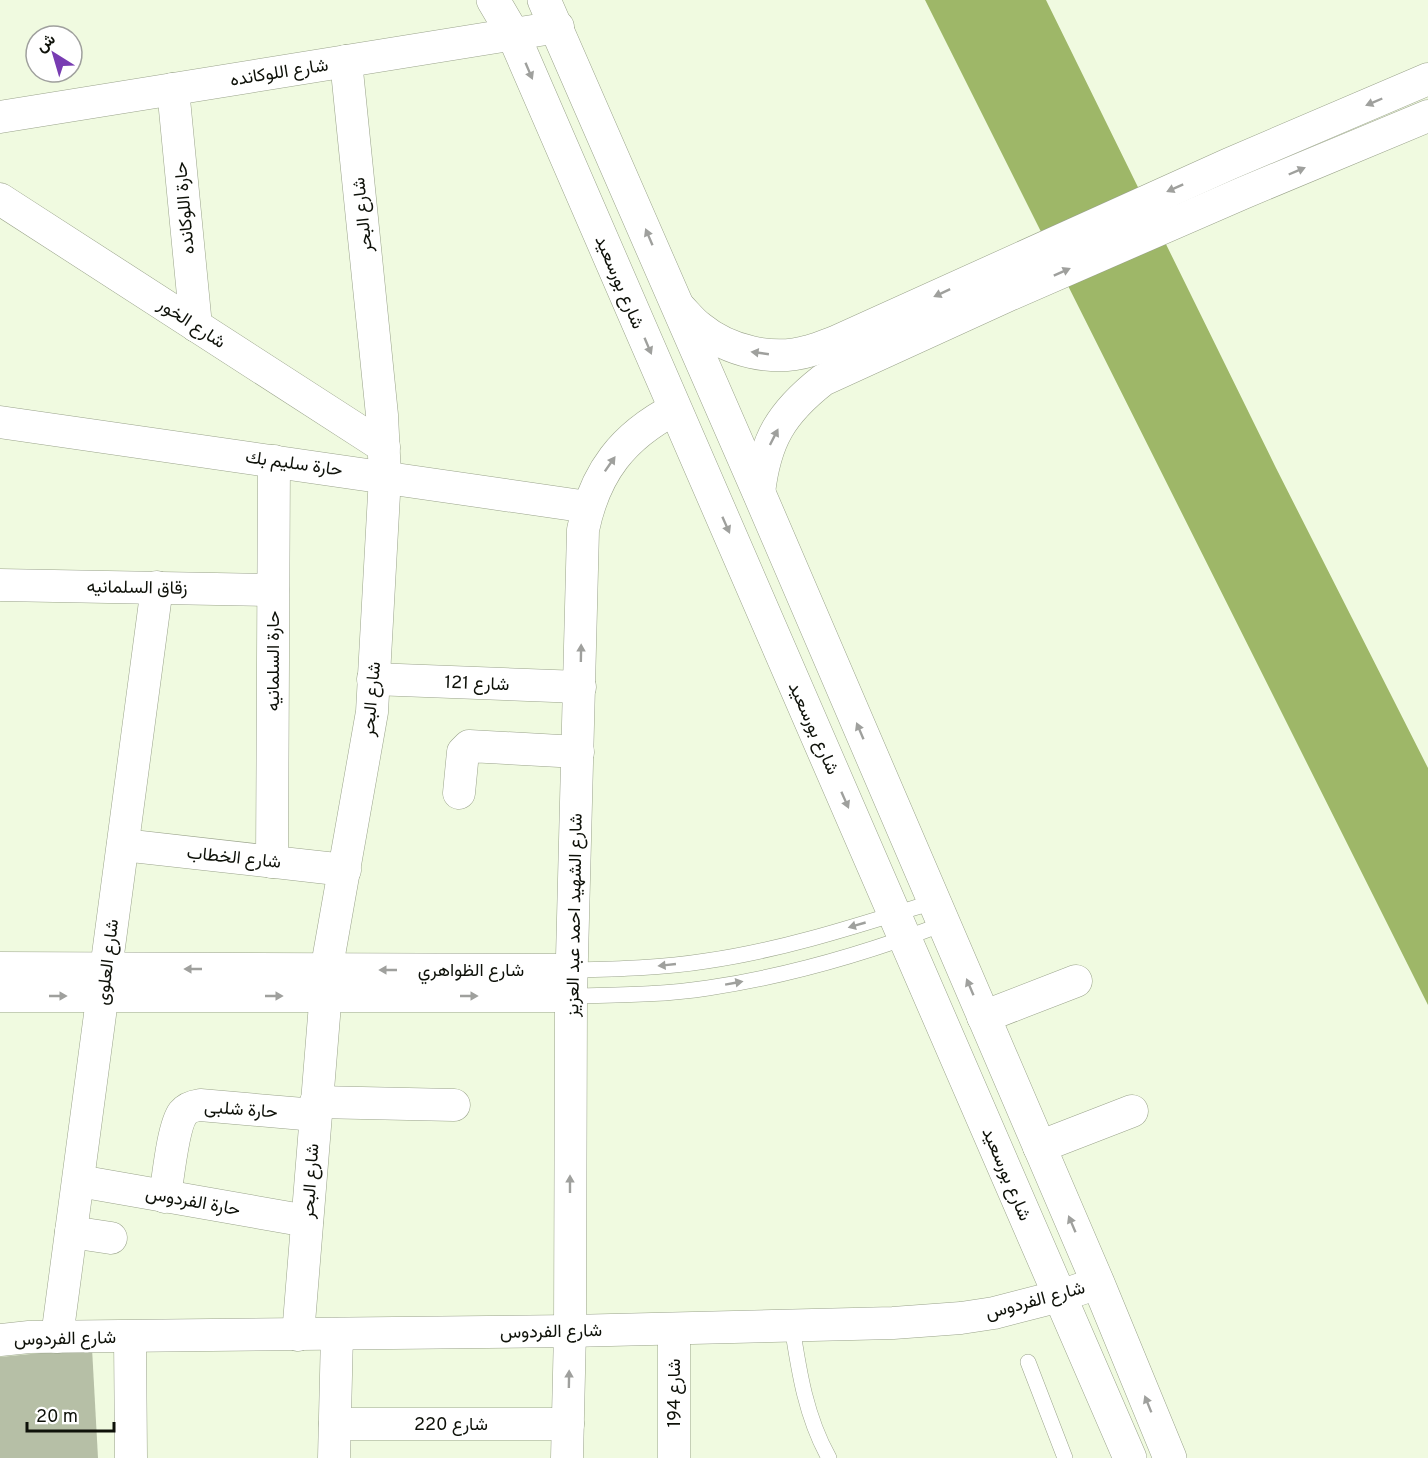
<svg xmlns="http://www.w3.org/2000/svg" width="1428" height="1458" viewBox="0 0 1428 1458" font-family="Overpass,Vazirmatn,sans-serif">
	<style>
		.water { fill: #9eb768 }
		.building { fill: #b6bfa6 }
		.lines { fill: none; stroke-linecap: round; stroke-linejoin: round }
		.service-casing { stroke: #9aa38b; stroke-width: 16 }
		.minor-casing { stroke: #9aa38b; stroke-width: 33 }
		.secondary-casing { stroke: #9aa38b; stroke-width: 34 }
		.service { stroke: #fff; stroke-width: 15 }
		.minor { stroke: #fff; stroke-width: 32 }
		.secondary { stroke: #fff; stroke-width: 33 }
		.oneway { fill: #9fa09d }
		.labels { text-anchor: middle; stroke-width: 5; stroke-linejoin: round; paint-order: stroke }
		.street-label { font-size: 18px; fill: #0e1109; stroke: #fff }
	</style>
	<rect width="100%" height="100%" fill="#f0fae0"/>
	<path class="water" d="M925,0H1046L1276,468L1428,768V1005Z"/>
	<path class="building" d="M92,1348L98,1458H0V1357Z"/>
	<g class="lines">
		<g class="service-casing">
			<g id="service">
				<path d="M573,970C617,969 662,968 706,961C783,950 859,925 933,902"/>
				<path d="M571,996C617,995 663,995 708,988C788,976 867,953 943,924"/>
				<path d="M792,1326C799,1372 806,1417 829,1458"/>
				<path d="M1028,1362L1065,1458"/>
			</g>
		</g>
		<g class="minor-casing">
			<g id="minor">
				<path d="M173,89L196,326"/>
				<path d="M0,117L558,27"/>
				<path d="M0,199L384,447"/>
				<path d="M679,307C686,314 692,322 699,327C728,351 773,362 809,351C818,349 827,345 835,342L1229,164L1428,79"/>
				<path d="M0,422L588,507"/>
				<path d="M759,493C765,440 781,413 823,380L1009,295L1243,193L1428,116"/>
				<path d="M0,585L273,590"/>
				<path d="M373,679L580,687"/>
				<path d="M459,793L463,752L469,746L578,752"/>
				<path d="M123,845L345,870"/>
				<path d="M272,862L274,461"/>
				<path d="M0,968L573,970"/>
				<path d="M0,996H571"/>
				<path d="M983,1017L1076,981"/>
				<path d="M316,1102L454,1105"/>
				<path d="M1039,1147L1132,1111"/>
				<path d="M79,1181L307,1221"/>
				<path d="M165,1197C168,1178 173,1126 183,1113C187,1108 193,1106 200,1105L315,1115"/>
				<path d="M71,1232L111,1238"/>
				<path d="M674,1329V1458"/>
				<path d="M298,1335L329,955L372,712L385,476L382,415L346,61"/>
				<path d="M57,1337L157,587"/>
				<path d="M130,1337L131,1458"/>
				<path d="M0,1340L29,1337L570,1331L893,1323L961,1318L994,1313L1060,1296L1098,1283"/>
				<path d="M335,1424H568"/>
				<path d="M334,1458L337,1334"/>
				<path d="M567,1458L570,1331L571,996L583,530C595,472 623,436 675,409"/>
			</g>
		</g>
		<g class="secondary-casing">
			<g id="secondary">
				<path d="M493,0L513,34L1130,1458"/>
				<path d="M544,0L759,493L1098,1283L1170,1458"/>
			</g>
		</g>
		<use href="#service" class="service"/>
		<use href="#minor" class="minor"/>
		<use href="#secondary" class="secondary"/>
	</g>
	<defs><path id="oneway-solid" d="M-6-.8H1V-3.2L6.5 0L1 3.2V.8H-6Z" transform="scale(1.5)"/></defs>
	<g class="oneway">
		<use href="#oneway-solid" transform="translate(529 71) rotate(67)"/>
		<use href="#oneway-solid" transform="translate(1374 102) rotate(157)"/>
		<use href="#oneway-solid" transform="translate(1297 171) rotate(-23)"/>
		<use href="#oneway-solid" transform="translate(1175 188) rotate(156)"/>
		<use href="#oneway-solid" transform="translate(649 237) rotate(-113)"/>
		<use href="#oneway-solid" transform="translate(1062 272) rotate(-24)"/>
		<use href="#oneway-solid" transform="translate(942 293) rotate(155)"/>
		<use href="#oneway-solid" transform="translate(648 346) rotate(67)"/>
		<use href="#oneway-solid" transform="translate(760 353) rotate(-172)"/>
		<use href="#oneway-solid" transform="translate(774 437) rotate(-63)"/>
		<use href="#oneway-solid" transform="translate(610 464) rotate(-55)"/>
		<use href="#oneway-solid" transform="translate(726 525) rotate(66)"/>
		<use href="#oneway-solid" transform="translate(581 653) rotate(-89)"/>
		<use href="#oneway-solid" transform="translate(860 731) rotate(-113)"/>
		<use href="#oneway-solid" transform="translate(845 800) rotate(66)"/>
		<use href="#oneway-solid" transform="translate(857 925) rotate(164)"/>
		<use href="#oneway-solid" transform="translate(667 965) rotate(174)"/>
		<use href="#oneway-solid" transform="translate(193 969) rotate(-180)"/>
		<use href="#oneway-solid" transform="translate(388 970) rotate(-180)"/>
		<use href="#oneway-solid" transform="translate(734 983) rotate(-10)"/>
		<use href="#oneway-solid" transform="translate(970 987) rotate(-113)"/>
		<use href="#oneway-solid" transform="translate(58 996)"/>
		<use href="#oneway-solid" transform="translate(274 996)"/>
		<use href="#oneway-solid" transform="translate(469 996)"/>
		<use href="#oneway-solid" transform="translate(570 1184) rotate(-90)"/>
		<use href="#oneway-solid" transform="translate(1072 1224) rotate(-113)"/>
		<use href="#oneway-solid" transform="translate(569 1379) rotate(-89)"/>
		<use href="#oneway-solid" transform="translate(1148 1404) rotate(-112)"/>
	</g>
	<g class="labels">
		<g class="street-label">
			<text transform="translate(279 72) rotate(-9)" y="6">شارع اللوكانده</text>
			<text transform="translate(184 208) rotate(-95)" y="6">حارة اللوكانده</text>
			<text transform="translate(362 215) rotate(-96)" y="6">شارع البحر</text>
			<text transform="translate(620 282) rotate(67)" y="6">شارع بورسعيد</text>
			<text transform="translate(192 323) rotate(33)" y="6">شارع الخور</text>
			<text transform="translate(294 463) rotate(8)" y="6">حارة سليم بك</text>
			<text transform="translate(137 587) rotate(1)" y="6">زقاق السلمانيه</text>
			<text transform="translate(273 661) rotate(-90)" y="6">حارة السلمانيه</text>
			<text transform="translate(477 683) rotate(2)" y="6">شارع 121</text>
			<text transform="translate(371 699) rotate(-85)" y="6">شارع البحر</text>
			<text transform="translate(814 728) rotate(66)" y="6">شارع بورسعيد</text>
			<text transform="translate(234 857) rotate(6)" y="6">شارع الخطاب</text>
			<text transform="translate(574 915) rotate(-89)" y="6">شارع الشهيد احمد عبد العزيز</text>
			<text transform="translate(107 962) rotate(-83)" y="6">شارع العلوى</text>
			<text x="471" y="976">شارع الظواهري</text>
			<text transform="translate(241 1109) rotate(4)" y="6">حارة شلبى</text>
			<text transform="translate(1007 1174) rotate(67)" y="6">شارع بورسعيد</text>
			<text transform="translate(310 1181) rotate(-86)" y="6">شارع البحر</text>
			<text transform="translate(193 1201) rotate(10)" y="6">حارة الفردوس</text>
			<text transform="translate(1035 1300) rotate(-15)" y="6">شارع الفردوس</text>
			<text transform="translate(551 1331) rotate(-1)" y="6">شارع الفردوس</text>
			<text transform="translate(65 1338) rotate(-1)" y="6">شارع الفردوس</text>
			<text transform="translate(674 1393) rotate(-90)" y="6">شارع 194</text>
			<text x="451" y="1430">شارع 220</text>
		</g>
	</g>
	<g transform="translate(54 54) rotate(323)"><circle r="28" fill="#ffffff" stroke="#9fa09d" stroke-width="1.5"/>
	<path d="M0-4.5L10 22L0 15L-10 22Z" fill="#783cb2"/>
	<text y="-9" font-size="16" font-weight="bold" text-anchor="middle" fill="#0e1109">ش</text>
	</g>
	<path d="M27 1422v9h87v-9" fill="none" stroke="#0e1109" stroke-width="3"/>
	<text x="36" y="1422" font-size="18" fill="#0e1109" stroke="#ffffff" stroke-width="4.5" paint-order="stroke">20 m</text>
</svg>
